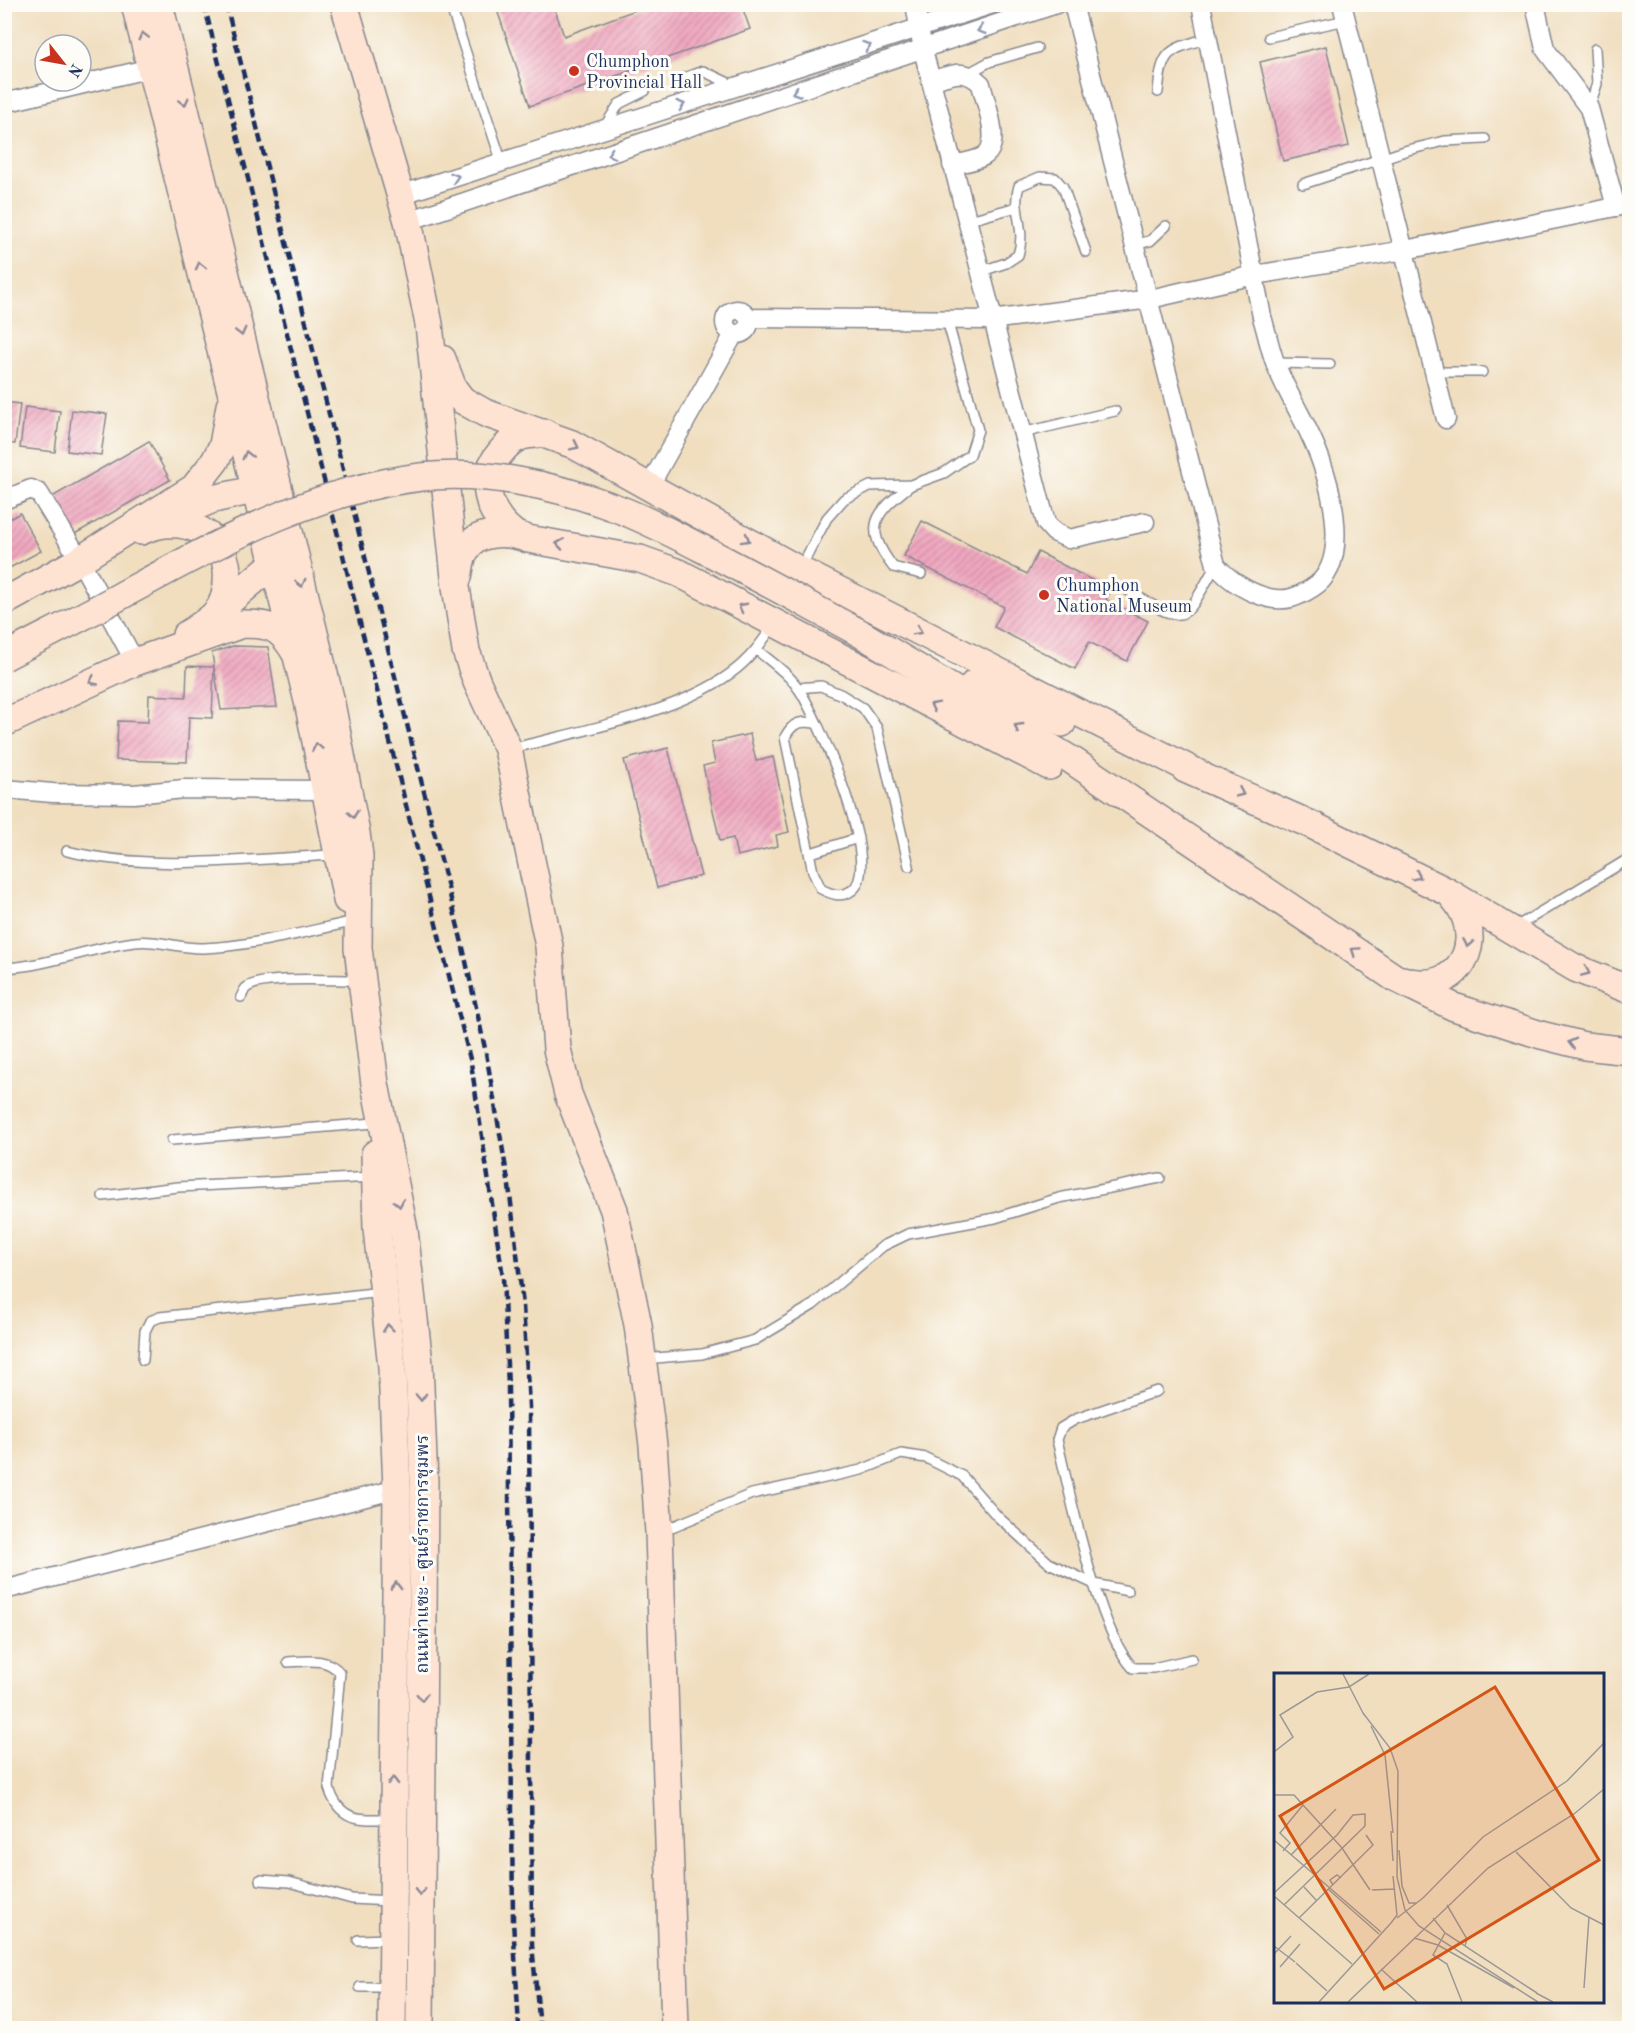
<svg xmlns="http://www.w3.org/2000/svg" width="1634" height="2033" viewBox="0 0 1634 2033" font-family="'Old Standard TT','Noto Serif Thai',serif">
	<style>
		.building { fill: url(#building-hatch) }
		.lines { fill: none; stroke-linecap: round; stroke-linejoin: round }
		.lane-casing { stroke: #86868e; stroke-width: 12 }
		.street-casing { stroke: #86868e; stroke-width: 21 }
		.secondary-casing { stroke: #86868e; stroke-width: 30 }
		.lane { stroke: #fff; stroke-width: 9 }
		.street { stroke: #fff; stroke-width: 18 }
		.secondary { stroke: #fee3d2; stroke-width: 27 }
		.rail { stroke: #1b2f5e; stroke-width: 4.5; stroke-dasharray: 9 4.5; stroke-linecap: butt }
		.secondary-bridge-casing { stroke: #86868e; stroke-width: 30; stroke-linecap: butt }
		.secondary-bridge { stroke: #fee3d2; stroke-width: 27 }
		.oneway { stroke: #8d97ae }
		.oneway2 { stroke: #8c8998 }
		.poi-dot { fill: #c8321e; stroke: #fdfcf7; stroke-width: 2 }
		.labels { text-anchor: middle; stroke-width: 6; stroke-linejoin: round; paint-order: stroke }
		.poi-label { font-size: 18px; fill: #1b2f5e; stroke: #fdfcf7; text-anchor: start }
		.street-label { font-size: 18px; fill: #1b2f5e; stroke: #fdfcf7 }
		.inset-road { fill: none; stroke: #9b9898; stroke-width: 1.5 }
		.view { fill: #d45514; fill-opacity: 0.15; stroke: #d45514; stroke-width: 3 }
		.inset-edge { fill: none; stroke: #1b2f5e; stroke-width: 3 }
	</style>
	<defs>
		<pattern id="building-hatch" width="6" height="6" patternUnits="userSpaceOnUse" patternTransform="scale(1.5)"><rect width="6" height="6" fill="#f1a8c0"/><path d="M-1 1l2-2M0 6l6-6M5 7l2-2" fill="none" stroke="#c2899f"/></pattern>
	</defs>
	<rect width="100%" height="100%" fill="#fdfcf7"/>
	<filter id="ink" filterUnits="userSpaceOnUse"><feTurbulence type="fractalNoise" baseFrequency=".0167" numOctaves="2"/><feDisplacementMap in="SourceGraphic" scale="12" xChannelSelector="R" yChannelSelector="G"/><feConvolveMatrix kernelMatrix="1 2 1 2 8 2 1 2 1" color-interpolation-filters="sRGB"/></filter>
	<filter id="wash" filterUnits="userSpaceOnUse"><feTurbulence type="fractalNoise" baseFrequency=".008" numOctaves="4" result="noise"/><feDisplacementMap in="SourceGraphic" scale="24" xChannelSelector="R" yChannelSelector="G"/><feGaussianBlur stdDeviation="1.35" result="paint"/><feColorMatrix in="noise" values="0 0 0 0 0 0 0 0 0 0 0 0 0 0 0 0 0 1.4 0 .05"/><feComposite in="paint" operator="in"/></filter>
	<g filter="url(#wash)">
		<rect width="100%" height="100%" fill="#f0debf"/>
		<g id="blocks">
			<g class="building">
				<path d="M495,4H553L564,36L652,4H741L750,29L530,106Z"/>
				<path d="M1326,46L1349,146L1283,161L1260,62Z"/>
				<path d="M4,402L20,404L15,444L4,443Z"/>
				<path d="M25,407L60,411L55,452L20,448Z"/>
				<path d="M72,410L107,414L101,455L67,451Z"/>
				<path d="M149,441L170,480L73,535L52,497Z"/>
				<path d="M20,513L41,551L4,571V522Z"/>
				<path d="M922,521L1027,574L1038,552L1111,590L1106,600L1148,621L1127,661L1089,642L1075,669L994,627L1004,607L904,556Z"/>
				<path d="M233,646L268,647L277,707L221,710L214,667L212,718L189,717L187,762L116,760L118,721L148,722L149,695L186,697L187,666L214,667L212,653Z"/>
				<path d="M750,734L756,761L773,757L789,832L776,835L778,846L737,856L733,838L720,841L703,766L715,763L711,743Z"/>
				<path d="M668,748L701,876L657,888L624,760Z"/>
			</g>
		</g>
	</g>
	<g filter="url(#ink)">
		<use href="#blocks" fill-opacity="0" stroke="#86868e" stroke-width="1.5"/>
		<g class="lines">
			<g class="lane-casing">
				<g id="lane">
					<path d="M450,4L502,163"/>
					<path d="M1269,37L1346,20"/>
					<path d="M967,74L989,62L1037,48"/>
					<path d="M676,81L703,71L735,86"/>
					<path d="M1158,92C1162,49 1169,50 1208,38"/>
					<path d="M1589,108L1597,84L1595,49"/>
					<path d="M605,126L619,104L645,91"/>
					<path d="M1303,184L1408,150L1445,141L1485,139"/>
					<path d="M966,221L1017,207"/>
					<path d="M1136,244L1150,241L1166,226"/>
					<path d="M979,272L1006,263L1018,255C1027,228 1011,210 1019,186L1040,177L1055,178L1063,187L1086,252"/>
					<path d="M1275,363L1330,364"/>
					<path d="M1435,372H1482"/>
					<path d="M1022,433L1115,411"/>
					<path d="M911,485C875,513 862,526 893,567L921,574"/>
					<path d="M800,569L827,518L844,499L870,486L911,485L944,473L970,455L978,430L947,320"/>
					<path d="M1129,591C1189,628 1183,622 1216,565"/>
					<path d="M757,650C771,662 788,673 798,688C817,715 886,870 851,891C841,898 831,894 821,889L813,872L785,737C793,722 800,721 815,723"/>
					<path d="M798,688L821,686L842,695L863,708L877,728L909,866"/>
					<path d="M511,749C578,731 676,714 731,673C749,660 761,644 773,626"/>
					<path d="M67,851C153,872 247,859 335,855"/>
					<path d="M811,853L858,838"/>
					<path d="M1514,928L1630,858"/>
					<path d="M4,968C49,966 91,947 135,942C158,939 179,949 203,948C252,946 303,932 352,922"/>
					<path d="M241,997C243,994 243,991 246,988C260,975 337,981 360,980"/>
					<path d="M172,1140L374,1123"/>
					<path d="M103,1196L178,1187L374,1177"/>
					<path d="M644,1359L702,1354L755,1340L813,1305L883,1246L908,1234L995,1218L1059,1198L1160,1178"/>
					<path d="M143,1360L145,1331L150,1321L160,1317L382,1292"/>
					<path d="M1157,1391L1076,1419L1061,1428L1057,1440C1070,1493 1098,1632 1133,1668H1153L1192,1659"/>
					<path d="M662,1531L752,1494L861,1470L901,1454L926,1458L962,1476L997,1516L1049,1563L1094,1584L1128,1591"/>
					<path d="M288,1662C307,1661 328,1657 340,1673L329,1788C340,1823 361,1819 393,1819"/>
					<path d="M260,1880L289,1882L352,1899L390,1901"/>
					<path d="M358,1940L390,1939"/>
					<path d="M360,1987H390"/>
				</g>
			</g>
			<g class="street-casing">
				<g id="street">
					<path d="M915,4L923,50L1046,523L1054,532L1069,539L1145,522"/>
					<path d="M1073,4L1216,565C1229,581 1249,593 1269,598C1286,602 1298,597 1312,588C1355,562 1329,475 1312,439C1301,414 1286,391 1276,365C1270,350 1267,333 1262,317L1201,4"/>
					<path d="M1342,4L1446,419"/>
					<path d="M1535,4L1545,49L1589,108L1616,207"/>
					<path d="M931,81C950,75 965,67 981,84C985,102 1003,144 984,156C976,161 962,163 952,165"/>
					<path d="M4,103L151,68"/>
					<path d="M400,195L993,4"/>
					<path d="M408,221L1056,4"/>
					<circle cx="737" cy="322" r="12"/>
					<path d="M749,318L991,320L1150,299L1255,275L1405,250L1630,204"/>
					<path d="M650,485L734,334"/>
					<path d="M4,500L31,489L39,493L80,560L135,662"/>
					<path d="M4,789L53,793L134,794L184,789L326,790"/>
					<path d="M4,1590L397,1489"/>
				</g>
			</g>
			<g class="secondary-casing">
				<g id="secondary">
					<path d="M135,4L308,701L347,900"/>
					<path d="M159,4L330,698L356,833L359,856L358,948L375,1084L404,1230L419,1364L424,1482L420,2028"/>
					<path d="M344,4L408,221L429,324L456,587L466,651L477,682L508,749L549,946L557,1049L568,1094L614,1210L638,1325L653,1445L659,1532L675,2028"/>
					<path d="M442,359L453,388L462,400L485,413L572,444L799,570L1201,775"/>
					<path d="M173,516L213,499L271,486"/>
					<path d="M141,531C181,511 232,533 227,583C226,593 223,605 216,613C208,622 196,628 186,635"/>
					<path d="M512,532C487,512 478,480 500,453C506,446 512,439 522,436C529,434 538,434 545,433"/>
					<path d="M458,577C460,569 460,560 464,553C475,529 508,531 528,539L640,559L679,573L1049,766"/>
					<path d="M4,602L80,560L194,488L215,461L223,445L230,406"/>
					<path d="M218,611L274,563L287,557"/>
					<path d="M858,632L1073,761L1395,978L1454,1007L1541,1035L1585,1046L1630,1051"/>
					<path d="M974,684L1062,723"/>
					<path d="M4,723L135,662L242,624C271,624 280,627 295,652"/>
					<path d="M1185,769L1314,826L1448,892L1575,968L1630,990"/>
					<path d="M1403,980C1459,998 1490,939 1453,897"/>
					<path d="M375,1154L377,1229L392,1367L397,1489L392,2028"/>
				</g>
			</g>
			<use href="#lane" class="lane"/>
			<use href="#street" class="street"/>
			<use href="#secondary" class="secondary"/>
			<g class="rail">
				<path d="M204,4L471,1063L503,1277L508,1387L513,1920L519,2028"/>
				<path d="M226,4L462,943L486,1053L509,1186L523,1305L529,1406L532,1945L540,2028"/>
			</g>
			<g class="secondary-bridge-casing">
				<path id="secondary-bridge" d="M4,657C44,636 85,616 124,594C219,543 312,490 421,477C484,470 554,485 613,507C644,518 673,534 701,548C754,575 806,604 858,632"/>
			</g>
			<use href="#secondary-bridge" class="secondary-bridge"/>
		</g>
		<defs><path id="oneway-chevron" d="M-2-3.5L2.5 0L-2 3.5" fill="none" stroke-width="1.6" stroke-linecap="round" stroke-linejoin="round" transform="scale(1.5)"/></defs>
		<g class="oneway">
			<use href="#oneway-chevron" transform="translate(981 30) rotate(161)"/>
			<use href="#oneway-chevron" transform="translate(867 46) rotate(-18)"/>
			<use href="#oneway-chevron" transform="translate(796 92) rotate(162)"/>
			<use href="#oneway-chevron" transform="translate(681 105) rotate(-18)"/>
			<use href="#oneway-chevron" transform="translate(611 154) rotate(162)"/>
			<use href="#oneway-chevron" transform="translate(455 177) rotate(-18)"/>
		</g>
		<g class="oneway2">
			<use href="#oneway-chevron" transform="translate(143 36) rotate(-104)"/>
			<use href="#oneway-chevron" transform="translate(184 102) rotate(76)"/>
			<use href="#oneway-chevron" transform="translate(200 266) rotate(-104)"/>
			<use href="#oneway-chevron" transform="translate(241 332) rotate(76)"/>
			<use href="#oneway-chevron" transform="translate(575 446) rotate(26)"/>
			<use href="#oneway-chevron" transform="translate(247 455) rotate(-104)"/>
			<use href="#oneway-chevron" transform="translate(746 539) rotate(29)"/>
			<use href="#oneway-chevron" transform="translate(560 544) rotate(-171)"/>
			<use href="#oneway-chevron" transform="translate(301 583) rotate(76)"/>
			<use href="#oneway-chevron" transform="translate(742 607) rotate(-152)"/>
			<use href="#oneway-chevron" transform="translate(918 631) rotate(27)"/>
			<use href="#oneway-chevron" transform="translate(93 681) rotate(155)"/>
			<use href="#oneway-chevron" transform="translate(934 706) rotate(-153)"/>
			<use href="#oneway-chevron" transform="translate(1018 727) rotate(-149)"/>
			<use href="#oneway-chevron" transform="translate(317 747) rotate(-101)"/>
			<use href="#oneway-chevron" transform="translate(1240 793) rotate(24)"/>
			<use href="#oneway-chevron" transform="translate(353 814) rotate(80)"/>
			<use href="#oneway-chevron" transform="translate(1417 876) rotate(26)"/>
			<use href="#oneway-chevron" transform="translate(1468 943) rotate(100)"/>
			<use href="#oneway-chevron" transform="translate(1355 951) rotate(-146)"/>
			<use href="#oneway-chevron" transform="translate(1586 972) rotate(23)"/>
			<use href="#oneway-chevron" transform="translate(1572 1043) rotate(-166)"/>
			<use href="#oneway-chevron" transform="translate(399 1203) rotate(79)"/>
			<use href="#oneway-chevron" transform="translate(388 1328) rotate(-96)"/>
			<use href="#oneway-chevron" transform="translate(421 1397) rotate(88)"/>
			<use href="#oneway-chevron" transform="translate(396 1586) rotate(-89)"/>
			<use href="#oneway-chevron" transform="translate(422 1697) rotate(90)"/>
			<use href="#oneway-chevron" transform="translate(393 1781) rotate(-89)"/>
			<use href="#oneway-chevron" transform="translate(420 1892) rotate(90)"/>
		</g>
	</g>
	<g class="poi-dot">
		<circle cx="574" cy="71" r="6"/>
		<circle cx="1044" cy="595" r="6"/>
	</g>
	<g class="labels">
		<g class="poi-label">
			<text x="586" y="67">Chumphon<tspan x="586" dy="21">Provincial Hall</tspan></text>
			<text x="1056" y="591">Chumphon<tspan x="1056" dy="21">National Museum</tspan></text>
		</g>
		<g class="street-label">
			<text transform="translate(422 1554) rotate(-90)" y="6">ถนนท่าแซะ - ศูนย์ราชการชุมพร</text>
		</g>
	</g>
	<g transform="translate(1274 1673)">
		<rect width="330" height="330" fill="#f0debf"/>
		<path class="inset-road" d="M69,1L90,42M89,40L116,75L124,98L123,204L131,237L145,253L264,329M97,53L111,82L119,160M0,79L19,64L6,42L43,19L75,14L95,1M0,122H20L68,175L96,217M117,158L119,188M0,167L107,259M125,177L128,213L135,230H143M9,178L16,170L6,160L29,132M242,179L297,235L330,252M17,182L62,136M59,212L56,207L63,202L67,205M30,214L43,228M54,216L105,261M98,217L120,216M0,220L63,162L79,142L91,141V153L10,232M0,223L78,291M173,232L193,266L191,273M25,245L99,172L92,162M123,245L149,225L209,164L293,108L330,70M159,245L171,260L263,320M117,250L123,242L119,203M171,260L159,282L173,291L188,329M140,265L164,272L240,315M0,273L21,289M0,281L17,263M22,290L53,318M6,294L26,271M107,296L143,329M310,315L315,244M262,320L279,329M45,329L117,250M74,329L214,195L300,141L330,116"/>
		<path class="view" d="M221,14L325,187L110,316L6,143Z"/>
		<rect width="330" height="330" class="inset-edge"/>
	</g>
	<rect width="1634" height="2033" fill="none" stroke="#fdfcf7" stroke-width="24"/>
	<g transform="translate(63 63) rotate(121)"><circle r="28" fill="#fdfcf7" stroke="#a3aaba" stroke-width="1.5"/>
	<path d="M0-4.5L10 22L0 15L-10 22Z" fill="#c8321e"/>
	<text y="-9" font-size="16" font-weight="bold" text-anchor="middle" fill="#1b2f5e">N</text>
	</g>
</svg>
